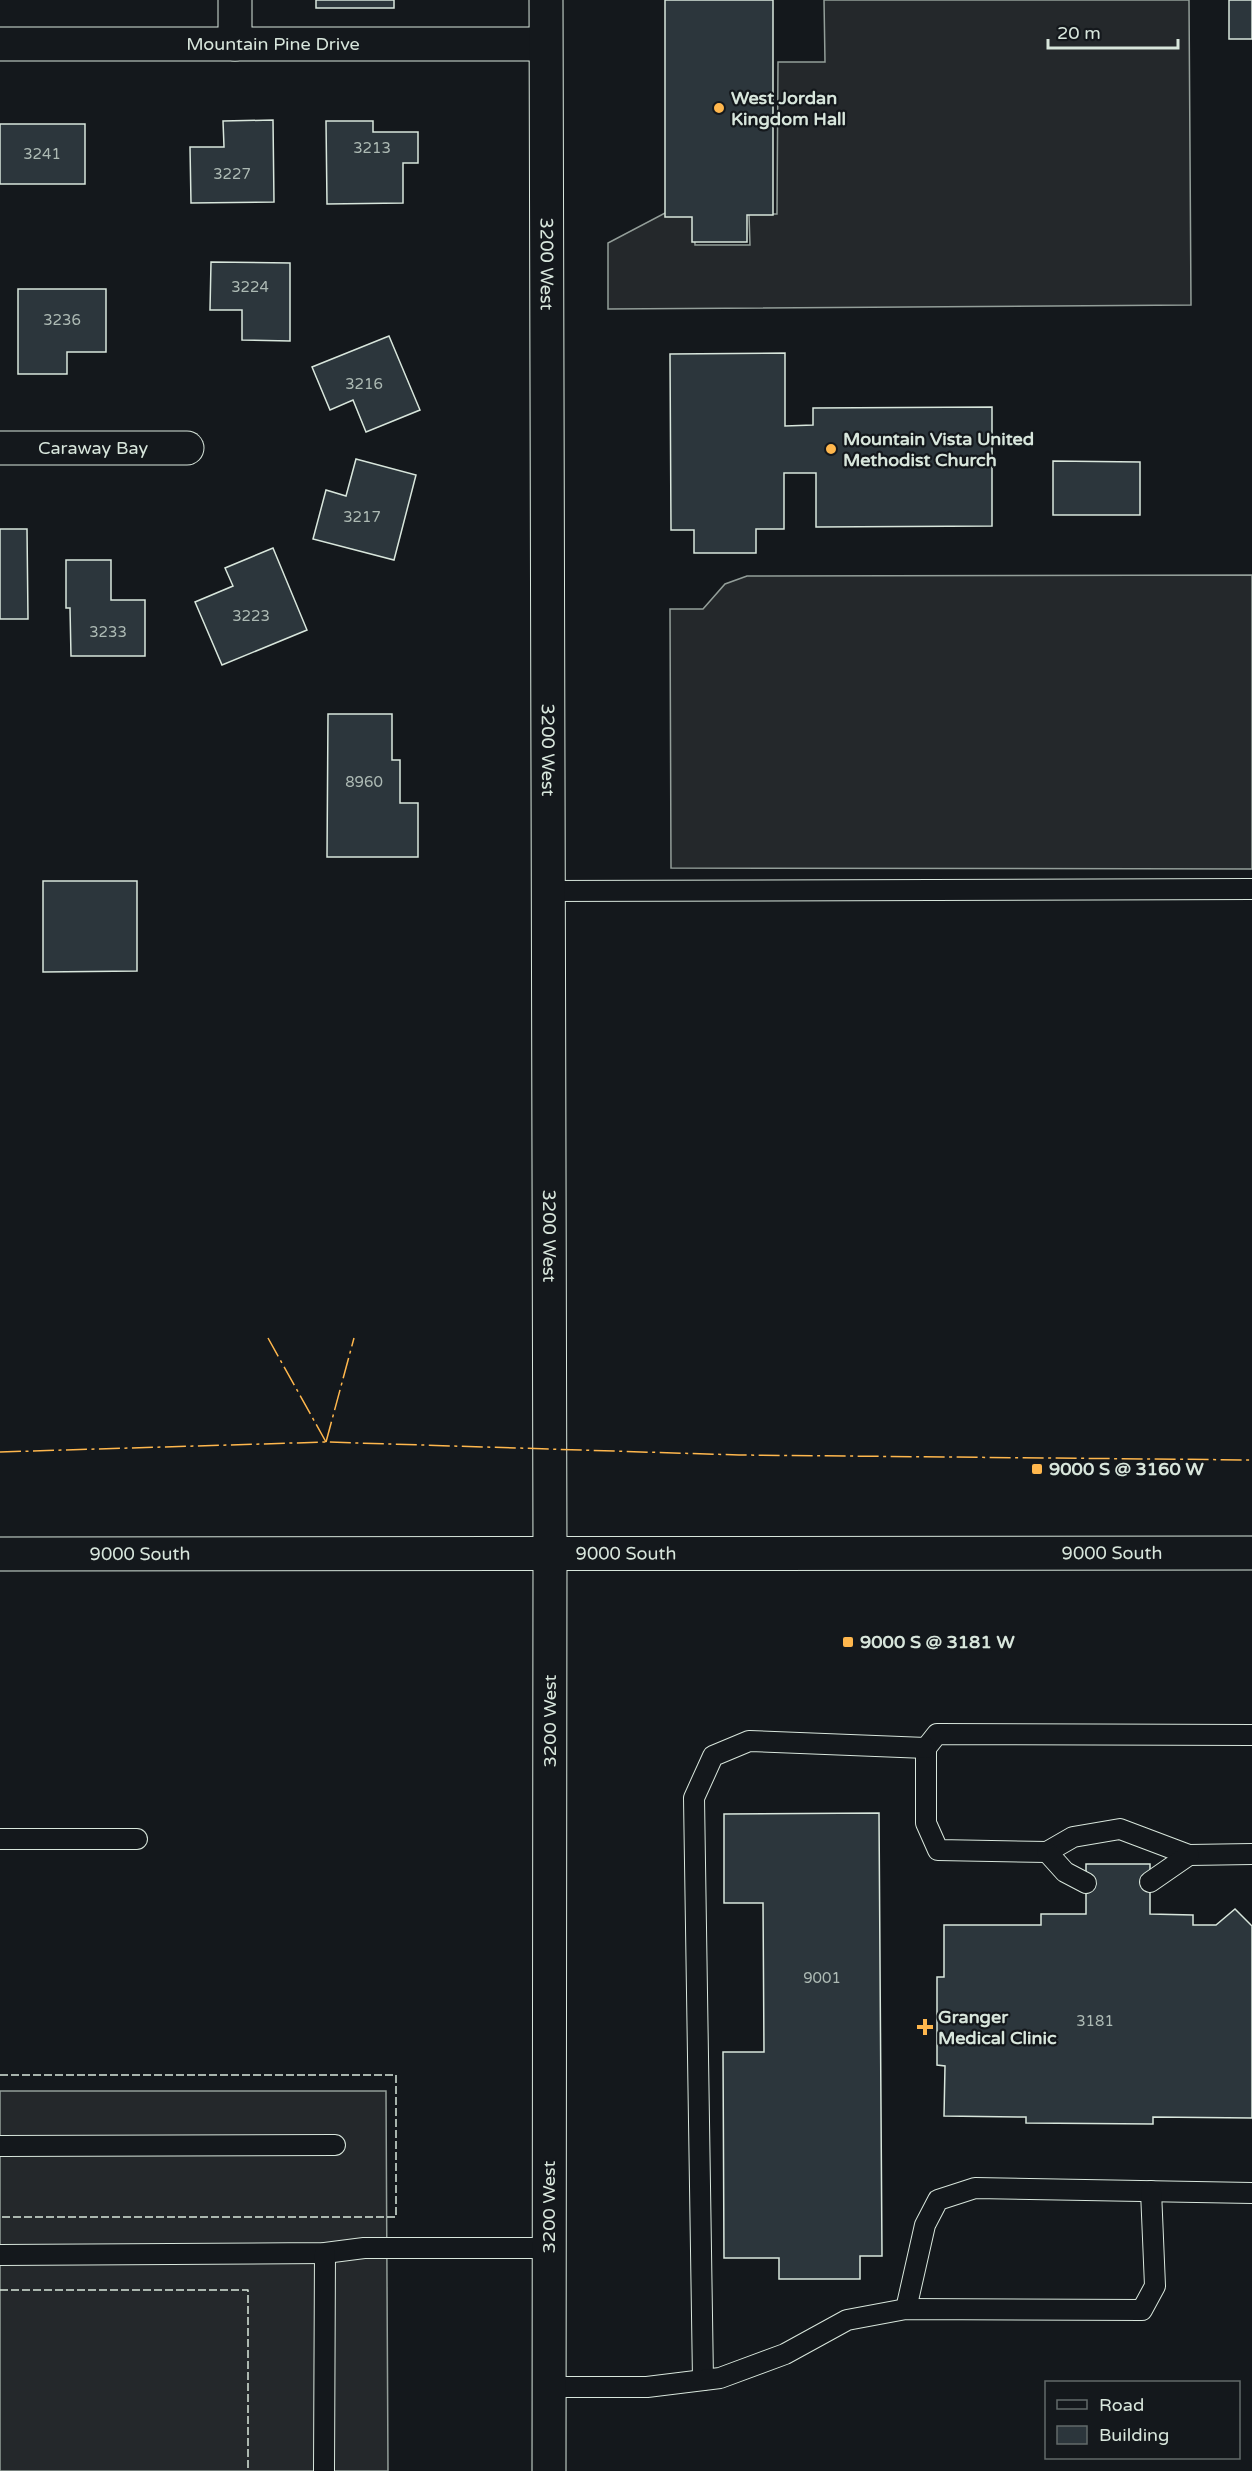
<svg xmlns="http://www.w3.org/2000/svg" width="1252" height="2471" viewBox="0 0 1252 2471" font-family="'Varela Round',sans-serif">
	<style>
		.parking { fill: #24282b; stroke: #939e99; stroke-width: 1.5 }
		.building { fill: #2c363c; stroke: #d8e6dc; stroke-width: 1.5 }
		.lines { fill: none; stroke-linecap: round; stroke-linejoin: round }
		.service-casing { stroke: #d8e6dc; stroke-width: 22 }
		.minor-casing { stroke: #d8e6dc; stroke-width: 35 }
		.tertiary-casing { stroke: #d8e6dc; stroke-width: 35 }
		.primary-casing { stroke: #d8e6dc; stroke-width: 35 }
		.service { stroke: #14181c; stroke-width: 20 }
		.minor { stroke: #14181c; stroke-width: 33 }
		.tertiary { stroke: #14181c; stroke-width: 33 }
		.primary { stroke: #14181c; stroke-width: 33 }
		.fence { stroke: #d8e6dc; stroke-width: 1.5; stroke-dasharray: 8 3; stroke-linecap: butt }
		.power { stroke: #ffb74d; stroke-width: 1.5; stroke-dasharray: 21 4.5 3 4.5; stroke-linecap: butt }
		.poi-dot { fill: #ffb74d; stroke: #14181c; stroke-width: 2 }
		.labels { text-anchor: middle; stroke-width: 4.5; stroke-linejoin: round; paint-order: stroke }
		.number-label { font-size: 15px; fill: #adbab4 }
		.street-label { font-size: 18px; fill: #d8e6dc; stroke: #14181c }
		.poi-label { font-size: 18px; font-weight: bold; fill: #d8e6dc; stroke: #14181c; text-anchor: start }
	</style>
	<rect width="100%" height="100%" fill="#14181c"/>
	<g class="parking">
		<path d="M824,0H1189L1191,305L608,309V243L665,213L694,214L695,245H750L749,214H777L778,62H825Z"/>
		<path d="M1252,575V869L671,868L670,609H703L725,584L747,576Z"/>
		<path d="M0,2091H386L388,2471H0Z"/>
	</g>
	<g class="building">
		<rect x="316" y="0" width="78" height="8"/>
		<path d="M665,0H773V215H747V242H692V217H665Z"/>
		<rect x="1229" y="0" width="23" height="39"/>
		<path d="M273,120L274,202L191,203L190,147H224L223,121Z"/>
		<path d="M326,121H373V132H418V163H403V203L327,204Z"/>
		<rect x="0" y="124" width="85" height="60"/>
		<path d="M211,262L290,263V341L242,340V310H210Z"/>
		<path d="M18,289H106V352H67V374H18Z"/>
		<path d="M389,336L420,410L366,432L353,400L330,410L312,367Z"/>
		<path d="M785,353V426L813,425V408L992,407V526L816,527V473H784V529H756V553H694V530H671L670,354Z"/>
		<path d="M356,459L416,475L394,560L313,539L326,490L346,496Z"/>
		<path d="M1053,461L1140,462V515H1053Z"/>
		<path d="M0,529H27L28,619H0Z"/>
		<path d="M273,548L307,630L222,665L195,602L233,586L225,568Z"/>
		<path d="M66,560H111V600H145V656H71L70,608H66Z"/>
		<path d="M328,714H392V760H400V803H418V857H327Z"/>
		<path d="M43,881H137V971L43,972Z"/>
		<path d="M879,1813L882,2256H860V2279H779V2258H724L723,2052H764L763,1903H724V1814Z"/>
		<path d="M1086,1864H1150V1914L1193,1915V1925H1216L1235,1909L1252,1926V2118L1153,2117V2124L1026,2123V2117L944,2116L945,2066L937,2065V1977H944V1925H1041V1914H1086Z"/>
	</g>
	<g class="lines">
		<g class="service-casing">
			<g id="service">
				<path d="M547,891L1252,889"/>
				<path d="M1252,1735L937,1734L926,1748V1823L938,1850L1047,1852L1073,1837L1120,1829L1189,1855L1252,1854"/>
				<path d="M0,1839H137"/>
				<path d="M1047,1852L1065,1872L1086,1883"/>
				<path d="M1150,1882L1189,1855"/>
				<path d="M0,2146L335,2145"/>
				<path d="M0,2255L325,2253L364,2248H549"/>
				<path d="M906,2309L925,2225L938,2200L975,2188L1252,2193"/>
				<path d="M703,2380L694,1798L713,1756L749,1741L926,1748"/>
				<path d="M549,2387H647L720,2378L785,2354L847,2320L906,2309L1142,2310L1155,2286L1151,2191"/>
				<path d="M324,2471L325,2253"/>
			</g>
		</g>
		<g class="minor-casing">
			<g id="minor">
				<path d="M235,0V44"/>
				<path id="s1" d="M0,44H545"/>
				<path id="s2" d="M0,448H187"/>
			</g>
		</g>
		<g class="tertiary-casing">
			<g id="tertiary">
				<path id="s3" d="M546,0L550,1554L549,2471"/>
			</g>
		</g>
		<g class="primary-casing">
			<g id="primary">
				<path id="s4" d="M0,1554L1252,1553"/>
			</g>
		</g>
		<use href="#service" class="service"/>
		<use href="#minor" class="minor"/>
		<use href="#tertiary" class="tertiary"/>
		<use href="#primary" class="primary"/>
		<g class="fence">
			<path d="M0,2075H396V2217H0"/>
			<path d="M0,2290H248V2471"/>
		</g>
		<g class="power">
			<path d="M268,1338L326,1442"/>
			<path d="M326,1442L354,1338"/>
			<path d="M0,1452L326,1442L739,1455L1252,1460"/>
		</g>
	</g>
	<g class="poi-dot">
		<circle cx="719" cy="108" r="6"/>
		<circle cx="831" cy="449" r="6"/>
		<rect x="1031" y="1463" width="12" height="12" rx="3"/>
		<rect x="842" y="1636" width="12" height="12" rx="3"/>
		<path d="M922 2018h6v6h6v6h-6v6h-6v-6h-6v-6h6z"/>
	</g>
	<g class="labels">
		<g class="number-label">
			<text x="372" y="153">3213</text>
			<text x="42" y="159">3241</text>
			<text x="232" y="179">3227</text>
			<text x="250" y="292">3224</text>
			<text x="62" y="325">3236</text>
			<text x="364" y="389">3216</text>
			<text x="362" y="522">3217</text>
			<text x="251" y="621">3223</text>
			<text x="108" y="637">3233</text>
			<text x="364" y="787">8960</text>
			<text x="822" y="1983">9001</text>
			<text x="1095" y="2026">3181</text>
		</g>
		<g class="street-label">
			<text dy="6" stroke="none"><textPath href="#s1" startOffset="273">Mountain Pine Drive</textPath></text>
			<text dy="6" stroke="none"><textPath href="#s3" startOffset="264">3200 West</textPath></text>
			<text dy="6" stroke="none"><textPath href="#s2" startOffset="93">Caraway Bay</textPath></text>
			<text dy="6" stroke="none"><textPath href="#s3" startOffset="750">3200 West</textPath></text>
			<text dy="6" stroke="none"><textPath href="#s3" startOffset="1236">3200 West</textPath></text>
			<text dy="6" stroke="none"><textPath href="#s4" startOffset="1112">9000 South</textPath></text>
			<text dy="6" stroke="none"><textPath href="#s4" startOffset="140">9000 South</textPath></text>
			<text dy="6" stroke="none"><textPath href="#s4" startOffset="626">9000 South</textPath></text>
			<text transform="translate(550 1721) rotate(-90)" y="6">3200 West</text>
			<text transform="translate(549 2207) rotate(-90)" y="6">3200 West</text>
		</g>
		<g class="poi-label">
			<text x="731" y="104">West Jordan<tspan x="731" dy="21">Kingdom Hall</tspan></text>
			<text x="843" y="445">Mountain Vista United<tspan x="843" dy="21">Methodist Church</tspan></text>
			<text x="1049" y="1475">9000 S @ 3160 W</text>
			<text x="860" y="1648">9000 S @ 3181 W</text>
			<text x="938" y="2023">Granger<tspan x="938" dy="21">Medical Clinic</tspan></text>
		</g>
	</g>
	<rect x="1045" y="2381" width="195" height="78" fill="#14181c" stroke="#626a69" stroke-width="1.5"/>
	<rect x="1057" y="2400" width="30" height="9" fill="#14181c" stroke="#626a69" stroke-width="1.5"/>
	<text x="1099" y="2411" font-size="18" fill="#d8e6dc">Road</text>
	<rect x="1057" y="2426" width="30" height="18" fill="#2c363c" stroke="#626a69" stroke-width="1.5"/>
	<text x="1099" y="2441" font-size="18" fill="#d8e6dc">Building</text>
	<path d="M1048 39v9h130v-9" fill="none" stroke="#d8e6dc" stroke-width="3"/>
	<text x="1057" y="39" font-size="18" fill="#d8e6dc" stroke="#14181c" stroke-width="4.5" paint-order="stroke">20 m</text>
</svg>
